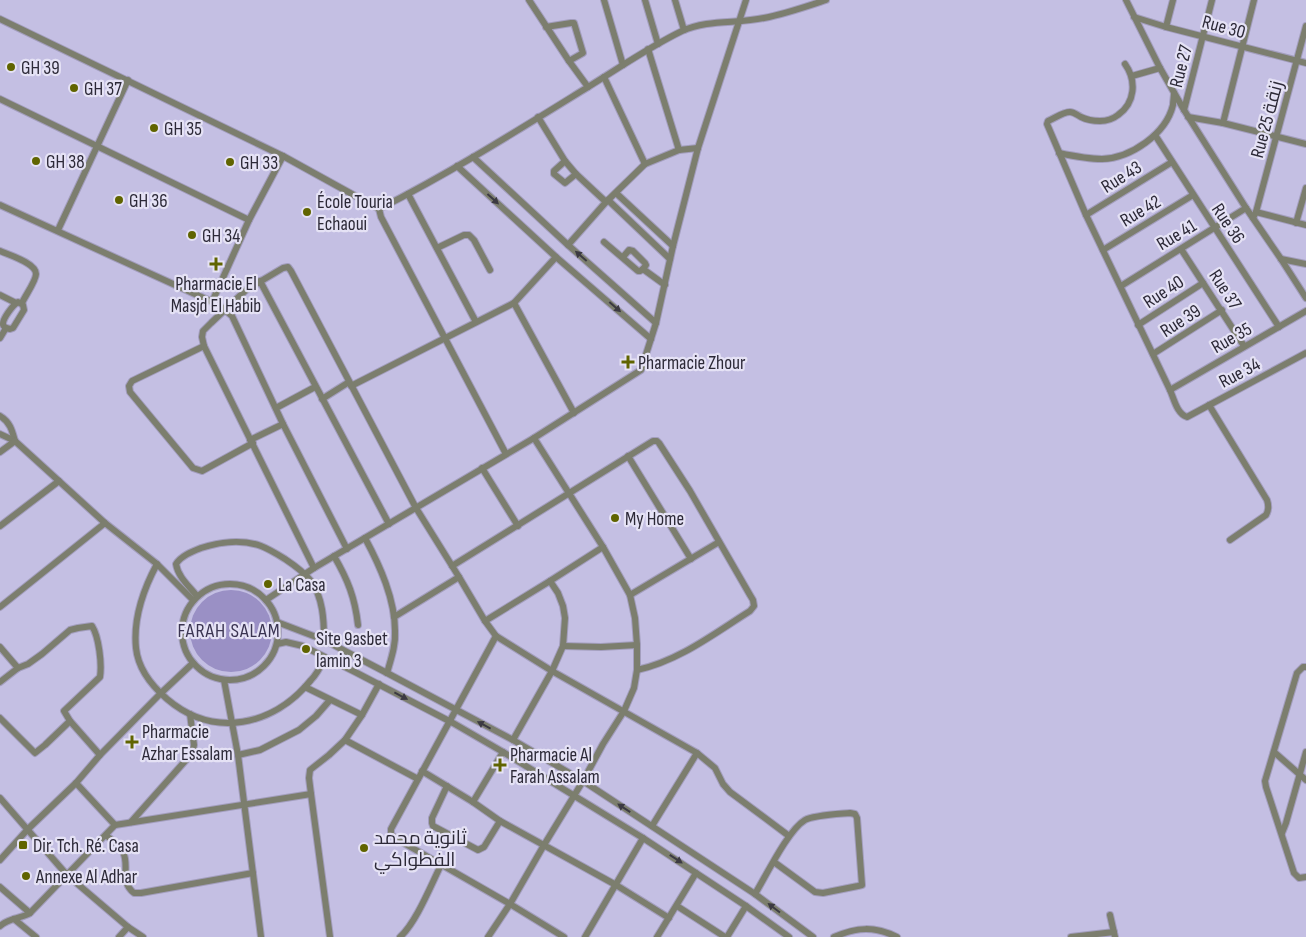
<svg xmlns="http://www.w3.org/2000/svg" width="1306" height="937" viewBox="0 0 1306 937" font-family="'Sofia Sans Condensed',Cairo,sans-serif">
	<style>
		.green { fill: #9a90c5 }
		.lines { fill: none; stroke-linecap: round; stroke-linejoin: round }
		.street-casing { stroke: #a39ebd; stroke-width: 8 }
		.street { stroke: #7c7e6e; stroke-width: 6 }
		.oneway { fill: #3c3a42 }
		.poi-dot { fill: #606400; stroke: #e5e2f5; stroke-width: 2 }
		.labels { text-anchor: middle; stroke-width: 4.5; stroke-linejoin: round; paint-order: stroke }
		.street-label { font-size: 19px; fill: #2c2937; stroke: #e5e2f5 }
		.poi-label { font-size: 19px; fill: #2c2937; stroke: #e5e2f5; text-anchor: start }
		.neighbourhood-label { font-size: 20px; letter-spacing: 1px; fill: #3b3552; stroke: #e5e2f5 }
	</style>
	<rect width="100%" height="100%" fill="#c4bfe3"/>
	<circle class="green" cx="231" cy="631" r="41"/>
	<g class="lines">
		<g class="street-casing">
			<g id="street">
				<path d="M529,0L569,61L588,87"/>
				<path d="M604,0L623,65"/>
				<path d="M645,0L658,44"/>
				<path d="M675,0L684,30"/>
				<path d="M1126,0L1160,68L1184,110L1246,208L1281,259L1306,298"/>
				<path d="M1134,17L1166,27L1306,63"/>
				<path d="M0,19L283,156L379,209L381,217L506,454"/>
				<path d="M546,27L571,23H574L583,53L569,61"/>
				<path d="M1166,27L1173,0"/>
				<path d="M648,49L679,150"/>
				<path d="M1125,64C1137,81 1135,103 1118,115C1113,119 1106,121 1100,121C1093,121 1087,120 1081,117C1077,115 1074,112 1070,112C1063,112 1055,118 1048,121L1047,124L1086,215L1170,390C1174,399 1177,414 1187,417L1306,353"/>
				<path d="M1132,76L1160,68"/>
				<path d="M604,77L645,164"/>
				<path d="M0,99L249,220"/>
				<path d="M1184,110L1212,0"/>
				<path d="M538,117L565,161L576,174L606,202"/>
				<path d="M1188,117L1223,123L1306,144"/>
				<path d="M1223,123L1254,0"/>
				<path d="M1155,135L1279,327"/>
				<path d="M1059,153C1073,156 1088,159 1102,159C1131,158 1166,134 1173,105C1173,101 1174,97 1174,93"/>
				<path d="M473,157L568,245L656,323"/>
				<path d="M565,161L554,171V174L565,183L576,174"/>
				<path d="M457,166L556,257L651,339"/>
				<path d="M616,193L673,246"/>
				<path d="M408,194L476,322"/>
				<path d="M608,200L670,259"/>
				<path d="M0,205L219,305L232,316L283,424L347,549"/>
				<path d="M379,209C450,173 520,129 588,87C619,68 649,47 682,31C708,19 737,24 764,18C785,14 805,7 826,0"/>
				<path d="M1256,212L1306,225"/>
				<path d="M1086,215L1172,162"/>
				<path d="M1253,218L1256,212L1306,26"/>
				<path d="M1296,223L1306,188"/>
				<path d="M58,230L128,80"/>
				<path d="M604,242L638,271H640L643,269L665,285"/>
				<path d="M568,245L606,202L645,164L679,150L698,148"/>
				<path d="M437,248L464,235H469L474,240L490,270"/>
				<path d="M1181,249L1244,346"/>
				<path d="M1103,250L1193,195"/>
				<path d="M0,251C9,255 36,263 36,274C36,281 25,296 22,303"/>
				<path d="M623,257L629,250L633,251L645,263L646,265L643,269"/>
				<path d="M1281,259L1306,264"/>
				<path d="M260,281L389,524"/>
				<path d="M1121,286L1246,208"/>
				<path d="M0,295L16,303"/>
				<path d="M18,302L23,305L24,310L13,328L10,329L6,328C5,327 3,326 3,325C2,319 13,305 18,302Z"/>
				<path d="M212,302L249,220L283,156"/>
				<path d="M514,303L574,413"/>
				<path d="M1138,325L1203,283"/>
				<path d="M0,338L6,328"/>
				<path d="M204,346L132,381L129,386L130,392L193,468L202,471L253,443"/>
				<path d="M1153,354L1222,310"/>
				<path d="M351,386L514,303L556,257"/>
				<path d="M1170,390L1306,311"/>
				<path d="M322,399L349,382"/>
				<path d="M1209,405L1267,500C1269,506 1269,510 1266,515L1230,540"/>
				<path d="M276,408L315,387"/>
				<path d="M0,416C10,422 12,430 15,441"/>
				<path d="M0,434L15,441L105,523L157,564L193,600"/>
				<path d="M250,440L283,424"/>
				<path d="M0,452L15,441"/>
				<path d="M628,456L691,559"/>
				<path d="M482,468L518,526"/>
				<path d="M0,526L59,481"/>
				<path d="M365,538C380,566 395,599 395,631C396,645 391,659 387,673"/>
				<path d="M334,556C348,580 355,598 358,625"/>
				<path d="M157,564C143,590 133,618 136,648C138,668 152,686 167,699C214,739 274,726 311,680C317,674 321,666 325,658"/>
				<path d="M452,566L653,441H657L659,443L690,491L750,595L753,600L754,606L750,611C715,633 679,661 637,670"/>
				<path d="M314,568L204,346L202,337L203,331L211,323L246,290L283,268L288,267L291,271L416,508L459,577L485,621L496,636L552,671L697,753L715,768L723,784L730,792L789,836"/>
				<circle cx="230" cy="632" r="48"/>
				<path d="M630,595L719,542"/>
				<path d="M197,596C189,586 178,577 176,564C181,556 191,552 201,548C219,542 242,539 261,546C269,549 277,554 285,559C294,565 304,572 311,581C323,598 324,620 324,640"/>
				<path d="M266,600L314,568L534,438L641,370L656,323L673,246L698,148L746,0"/>
				<path d="M0,607L105,523"/>
				<path d="M394,617L459,577"/>
				<path d="M485,621L550,581L603,547"/>
				<path d="M277,622L324,640L387,673L513,740L583,781L755,894L813,937"/>
				<path d="M496,636L391,829V834L395,838L510,904L564,937"/>
				<path d="M277,644L286,642L303,646L355,672L453,723L503,752L643,838L746,906L789,937"/>
				<path d="M563,646L601,647L637,645"/>
				<path d="M0,647L18,668"/>
				<path d="M1306,667H1303L1297,673L1265,781L1266,787L1294,873L1299,878L1306,877"/>
				<path d="M224,680L238,755L261,937"/>
				<path d="M0,682L18,668L28,664L42,654L70,630L78,628L92,626C99,637 102,664 100,677L64,711L70,721L100,755"/>
				<path d="M305,687L362,715"/>
				<path d="M0,718L35,753L45,745L70,721"/>
				<path d="M345,740L418,779"/>
				<path d="M513,740L552,671L563,646L565,618L563,606L558,593L550,581"/>
				<path d="M1274,752L1306,780"/>
				<path d="M238,755L260,750L299,730L316,716L330,700"/>
				<path d="M422,771L473,802L500,821L616,885L669,918"/>
				<path d="M76,783L115,825"/>
				<path d="M447,786L432,818V823L433,826L478,850L484,847L500,821"/>
				<path d="M0,798L67,875L128,927L143,937"/>
				<path d="M473,802L503,752"/>
				<path d="M131,822L186,760L193,750L194,745L190,714"/>
				<path d="M652,826L697,753"/>
				<path d="M1282,833L1286,823L1306,752"/>
				<path d="M106,835C111,840 120,845 123,852C130,866 119,881 134,893H141L253,873"/>
				<path d="M0,860L28,829L76,783L100,755L160,694L193,663"/>
				<path d="M0,887L30,913"/>
				<path d="M755,894C766,876 788,830 805,820C814,815 839,814 850,813L855,814L857,818L862,885L858,886L823,893L815,892L774,862"/>
				<path d="M677,906L725,937"/>
				<path d="M1110,915L1115,937"/>
				<path d="M14,919L36,937"/>
				<path d="M0,926C9,918 20,919 30,913L115,825L311,794"/>
				<path d="M119,937L128,927"/>
				<path d="M330,937L311,794L309,778L310,770L315,766L329,755L345,740L362,715L379,684"/>
				<path d="M400,937C416,923 431,885 441,865"/>
				<path d="M488,937L510,904L544,845L583,781L603,744L624,711L634,688L637,670V645L635,618L630,595L603,547L534,438"/>
				<path d="M585,937L643,838"/>
				<path d="M657,937L696,873"/>
				<path d="M727,937L746,906"/>
				<path d="M834,937C857,927 874,926 897,937"/>
				<path d="M1071,937L1114,932"/>
			</g>
		</g>
		<use href="#street" class="street"/>
	</g>
	<defs><path id="oneway-solid" d="M-6-.8H1V-3.2L6.5 0L1 3.2V.8H-6Z" transform="scale(1.25)"/></defs>
	<g class="oneway">
		<use href="#oneway-solid" transform="translate(493 199) rotate(42)"/>
		<use href="#oneway-solid" transform="translate(581 256) rotate(-139)"/>
		<use href="#oneway-solid" transform="translate(615 307) rotate(41)"/>
		<use href="#oneway-solid" transform="translate(401 696) rotate(28)"/>
		<use href="#oneway-solid" transform="translate(484 725) rotate(-152)"/>
		<use href="#oneway-solid" transform="translate(624 808) rotate(-147)"/>
		<use href="#oneway-solid" transform="translate(676 859) rotate(33)"/>
		<use href="#oneway-solid" transform="translate(774 908) rotate(-143)"/>
	</g>
	<g class="poi-dot">
		<circle cx="11" cy="67" r="5"/>
		<circle cx="74" cy="88" r="5"/>
		<circle cx="154" cy="128" r="5"/>
		<circle cx="36" cy="161" r="5"/>
		<circle cx="230" cy="162" r="5"/>
		<circle cx="119" cy="200" r="5"/>
		<circle cx="307" cy="212" r="5"/>
		<circle cx="192" cy="235" r="5"/>
		<path d="M213.5 256.5h5v5h5v5h-5v5h-5v-5h-5v-5h5z"/>
		<path d="M625.5 354.5h5v5h5v5h-5v5h-5v-5h-5v-5h5z"/>
		<circle cx="615" cy="518" r="5"/>
		<circle cx="268" cy="584" r="5"/>
		<circle cx="306" cy="649" r="5"/>
		<path d="M129.5 734.5h5v5h5v5h-5v5h-5v-5h-5v-5h5z"/>
		<path d="M497.5 757.5h5v5h5v5h-5v5h-5v-5h-5v-5h5z"/>
		<rect x="18" y="840" width="10" height="10" rx="2.5"/>
		<circle cx="364" cy="848" r="5"/>
		<circle cx="26" cy="876" r="5"/>
	</g>
	<g class="labels">
		<g class="street-label">
			<text transform="translate(1224 26) rotate(15)" y="7">Rue 30</text>
			<text transform="translate(1180 66) rotate(-76)" y="7">Rue 27</text>
			<text transform="translate(1266 119) rotate(-75)" y="7">Rue 25 زنقة</text>
			<text transform="translate(1121 176) rotate(-32)" y="7">Rue 43</text>
			<text transform="translate(1140 210) rotate(-31)" y="7">Rue 42</text>
			<text transform="translate(1229 223) rotate(56)" y="7">Rue 36</text>
			<text transform="translate(1176 234) rotate(-31)" y="7">Rue 41</text>
			<text transform="translate(1226 289) rotate(57)" y="7">Rue 37</text>
			<text transform="translate(1163 291) rotate(-33)" y="7">Rue 40</text>
			<text transform="translate(1180 320) rotate(-33)" y="7">Rue 39</text>
			<text transform="translate(1231 337) rotate(-30)" y="7">Rue 35</text>
			<text transform="translate(1239 372) rotate(-28)" y="7">Rue 34</text>
		</g>
		<g class="poi-label">
			<text x="21" y="74">GH 39</text>
			<text x="84" y="95">GH 37</text>
			<text x="164" y="135">GH 35</text>
			<text x="46" y="168">GH 38</text>
			<text x="240" y="169">GH 33</text>
			<text x="129" y="207">GH 36</text>
			<text x="317" y="208">École Touria<tspan x="317" dy="22">Echaoui</tspan></text>
			<text x="202" y="242">GH 34</text>
			<text x="216" y="290" text-anchor="middle">Pharmacie El<tspan x="216" dy="22">Masjd El Habib</tspan></text>
			<text x="638" y="369">Pharmacie Zhour</text>
			<text x="625" y="525">My Home</text>
			<text x="278" y="591">La Casa</text>
			<text x="316" y="645">Site 9asbet<tspan x="316" dy="22">lamin 3</tspan></text>
			<text x="142" y="738">Pharmacie<tspan x="142" dy="22">Azhar Essalam</tspan></text>
			<text x="510" y="761">Pharmacie Al<tspan x="510" dy="22">Farah Assalam</tspan></text>
			<text x="374" y="844">ثانوية محمد<tspan x="374" dy="22">الفطواكي</tspan></text>
			<text x="33" y="852">Dir. Tch. Ré. Casa</text>
			<text x="36" y="883">Annexe Al Adhar</text>
		</g>
		<g class="neighbourhood-label">
			<text x="229" y="637">FARAH SALAM</text>
		</g>
	</g>
</svg>
